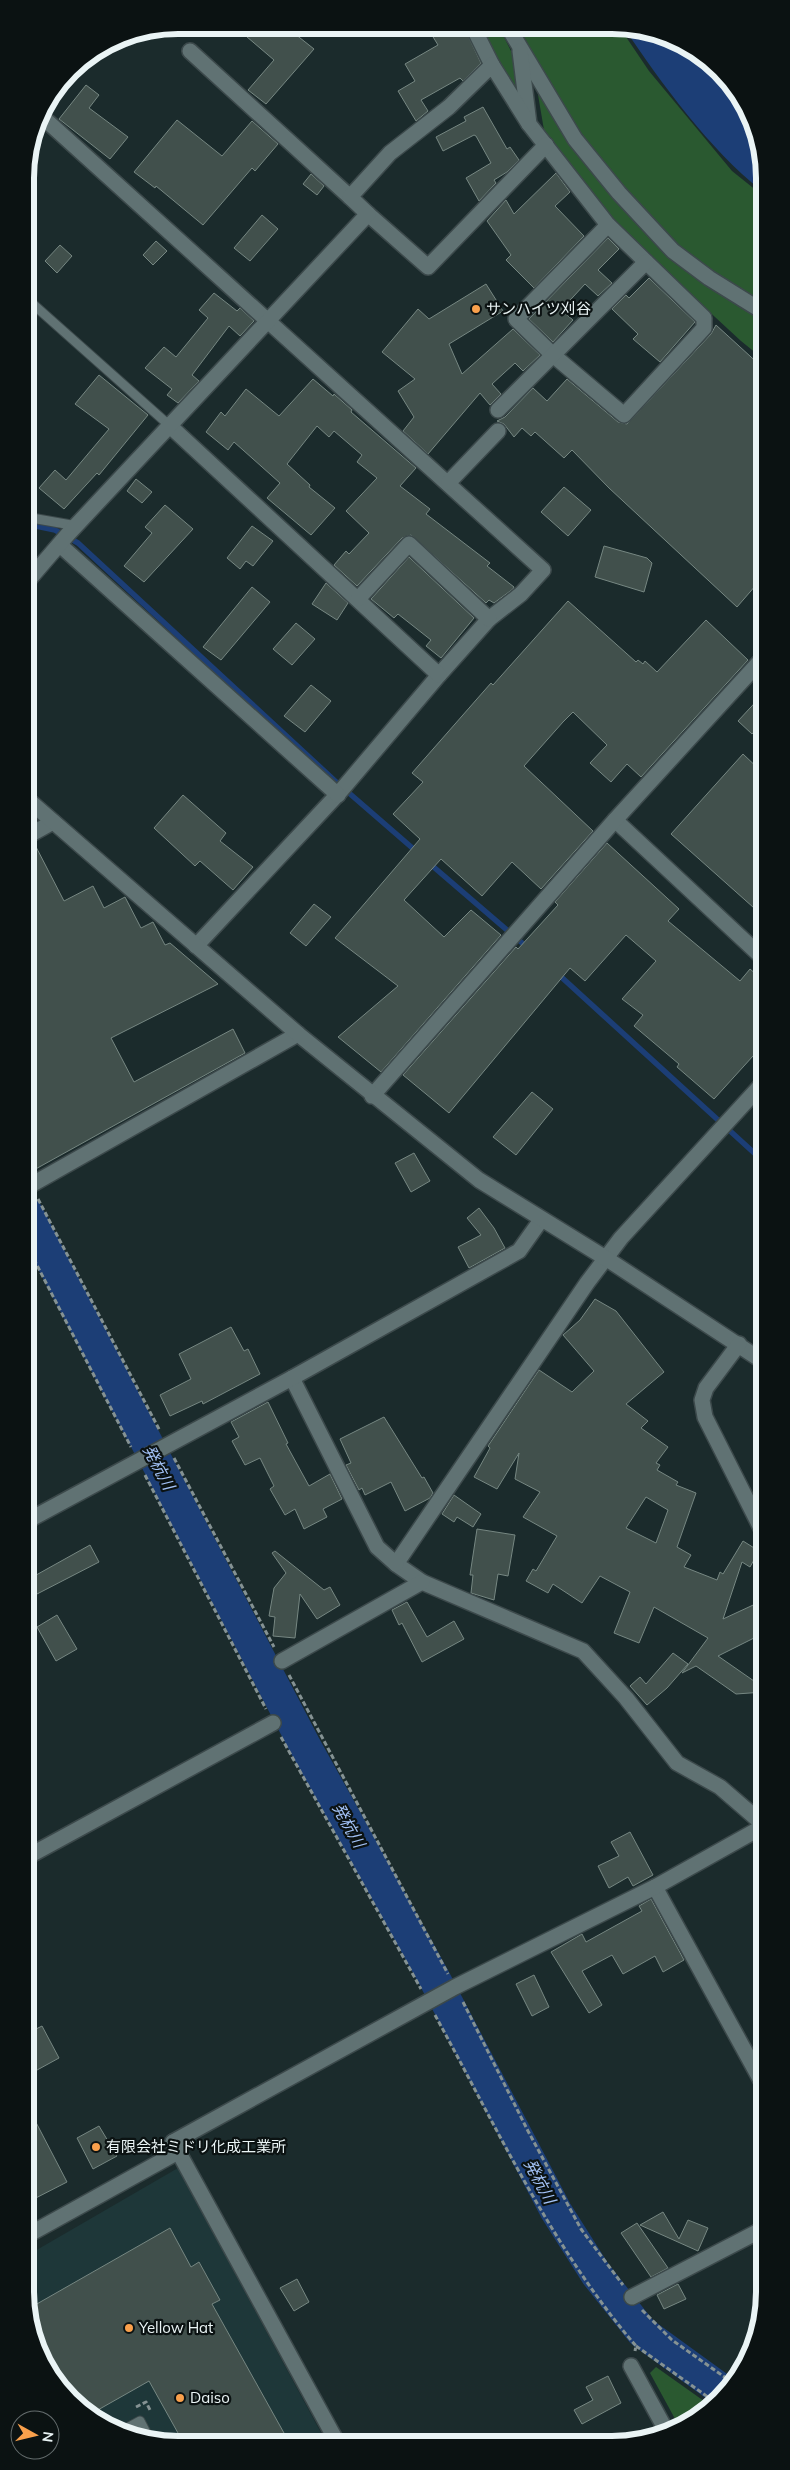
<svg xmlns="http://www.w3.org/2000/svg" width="790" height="2470" viewBox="0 0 790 2470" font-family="Mulish,'Noto Sans JP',sans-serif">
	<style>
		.built { fill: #1e3739 }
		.green { fill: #2a5930 }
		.water { fill: #1c3e76 }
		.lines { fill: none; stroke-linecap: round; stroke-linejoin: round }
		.stream { stroke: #1c3e76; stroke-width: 5.5 }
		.river { stroke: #1c3e76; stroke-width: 32 }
		.building { fill: #41504c; stroke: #768782; fill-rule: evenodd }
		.service-casing { stroke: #3c494b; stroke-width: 11 }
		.minor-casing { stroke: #3c494b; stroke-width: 18 }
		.tertiary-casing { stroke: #3c494b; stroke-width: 18 }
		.path { stroke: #859293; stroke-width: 3; stroke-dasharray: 5 2.5; stroke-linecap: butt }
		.service { stroke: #607273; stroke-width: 9 }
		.minor { stroke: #607273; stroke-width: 15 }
		.tertiary { stroke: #607273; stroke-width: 15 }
		.poi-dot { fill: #f9a04c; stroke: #0b1212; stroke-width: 2 }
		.labels { text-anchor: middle; stroke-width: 4.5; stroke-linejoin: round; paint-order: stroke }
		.poi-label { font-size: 15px; fill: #eaf4f5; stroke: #0b1212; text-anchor: start }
		.water-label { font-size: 16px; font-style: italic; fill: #a2c1f5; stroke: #0b1212 }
		.rim { fill: none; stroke: #eaf4f5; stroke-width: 6 }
	</style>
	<rect width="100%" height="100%" fill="#1b2b2c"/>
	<path class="built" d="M178,2168L326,2442H149L102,2425L70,2400L41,2360L28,2321V2255Z"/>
	<g class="green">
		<path d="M479,27H499L513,55L522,100L499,66Z"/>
		<path d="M519,27L620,28L649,71L732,171L762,195V358L741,341L611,221L544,130L530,48Z"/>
		<path d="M656,2367L711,2406L688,2425L680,2428L650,2373Z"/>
	</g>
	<path class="water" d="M624,28C689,28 750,85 762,148C764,161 762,177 762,191C709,149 662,84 624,28Z"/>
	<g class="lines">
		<g class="stream">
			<path d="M26,524L55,530L78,543L334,780L417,852"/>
			<path d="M429,863L528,948"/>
			<path d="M558,974L763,1161"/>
		</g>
		<path class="river" d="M27,1213L304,1744L433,1976L556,2211L596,2274L642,2332L726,2393"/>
	</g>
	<g class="building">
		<path d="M233,25L285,26L314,49L266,104L248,90L274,60Z"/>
		<path d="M427,27H464L481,63L463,81L460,78L421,100L428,111L416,121L398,91L415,81L405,64L438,45Z"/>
		<path d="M86,85L99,95L89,108L128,137L110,159L59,119Z"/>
		<path d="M483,107L507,149L510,147L519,160L507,172L494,180L496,183L479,201L466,178L491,163L476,136L474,135L443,151L436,137L466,121L464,117Z"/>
		<path d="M177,120L222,156L252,121L278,144L255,171L252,168L203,225L156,186L155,188L134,172Z"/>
		<path d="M556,173L570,192L555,206L584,236L534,288L506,260L511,255L487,221L506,200L514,214Z"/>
		<path d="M311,174L324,186L317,195L303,184Z"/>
		<path d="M262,215L278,229L250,261L234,248Z"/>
		<path d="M608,238L619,249L598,270L612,283L598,296L585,284L561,310L573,320L553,342L529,319Z"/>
		<path d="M156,241L167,251L153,265L143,255Z"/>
		<path d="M60,245L72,256L57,273L45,261Z"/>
		<path d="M649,278L695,322L660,362L633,339L638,334L612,309L626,295L629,298Z"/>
		<path d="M486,284L503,311L449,344L462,374L513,329L540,355L523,371L515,363L492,384L501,394L490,405L480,393L428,454L403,431L414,417L398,391L415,379L382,352L418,309L429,319Z"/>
		<path d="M214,293L237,311L240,308L254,321L240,336L229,326L192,375L199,381L178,403L167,395L172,389L145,368L164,347L176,357L208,318L199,310Z"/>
		<path d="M716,325L762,367L763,577L737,607L609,488L572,450L564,458L535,432L531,436L522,428L514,437L504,424L497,421L505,417L533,388L547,401L567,379L618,422L627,424L711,334Z"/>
		<path d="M99,375L148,415L99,475L97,473L64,509L39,488L55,470L66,480L109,429L75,404Z"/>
		<path d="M313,379L333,396L334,394L352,410L351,412L416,468L400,486L430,509L426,514L490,563L487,566L514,587L513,589L494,603L489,600L486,603L411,535L402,538L357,586L334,565L346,551L349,554L369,533L346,511L377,478L357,462L362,455L334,431L329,437L317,426L287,464L310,485L309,487L335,508L311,535L267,498L280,483L234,442L228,450L206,432L221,412L225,416L246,389L279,416Z"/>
		<path d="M136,479L152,492L142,503L127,491Z"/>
		<path d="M564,487L591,510L568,536L541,512Z"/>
		<path d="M165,505L193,529L144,582L124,566L152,533L145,527Z"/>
		<path d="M252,526L273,541L253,566L246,561L240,569L227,558Z"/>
		<path d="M604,546L647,558L652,563L644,592L595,577Z"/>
		<path d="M409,557L474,618L441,658L426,646L431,640L398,614L394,618L371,599Z"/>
		<path d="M326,583L348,603L337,620L312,604Z"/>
		<path d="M252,587L270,602L221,660L203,647Z"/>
		<path d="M568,601L636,662L638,660L643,664L645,661L657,672L706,620L748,660L641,777L627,764L611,782L590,763L607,745L573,712L563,722L524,766L593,831L541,889L512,862L482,896L441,859L404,900L444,937L471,910L501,935L381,1072L338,1037L398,986L335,938L420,839L393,814L423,782L412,773L491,683L493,685Z"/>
		<path d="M296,623L315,639L292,665L273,649Z"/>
		<path d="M311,685L331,701L305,732L284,716Z"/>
		<path d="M763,694V722L752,734L738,721Z"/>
		<path d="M743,754L763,773V916L671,834Z"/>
		<path d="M183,795L226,833L220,841L253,867L233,890L200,861L195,866L154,828Z"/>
		<path d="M34,843L64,901L93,886L104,908L125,897L141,928L153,922L165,945L170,943L218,984L111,1038L134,1082L233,1029L245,1053L32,1171L26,1160V846Z"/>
		<path d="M607,843L679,909L668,921L740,981L750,969L763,980V1045L714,1099L677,1067L679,1064L634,1026L643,1015L622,999L656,961L626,935L585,981L570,968L449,1113L403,1075L516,947L518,949L558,905L555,902Z"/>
		<path d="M314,904L331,917L306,946L290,933Z"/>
		<path d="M532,1092L553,1109L516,1155L493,1137Z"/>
		<path d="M414,1153L430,1181L411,1192L395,1163Z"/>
		<path d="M479,1208L494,1228L505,1248L469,1268L458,1247L481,1235L467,1218Z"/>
		<path d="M595,1299L616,1311L664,1372L626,1404L648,1421L641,1428L668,1447L656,1463L660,1465L657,1470L678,1482L676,1485L696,1493L677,1547L691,1555L684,1567L717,1580L720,1572L723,1574L743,1541L759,1551L750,1567L742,1562L723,1619L764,1600V1633L718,1656L764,1688V1692L736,1694L696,1666L682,1673L708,1638L654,1607L639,1643L614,1633L630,1592L600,1576L582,1603L553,1584L548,1593L526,1581L533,1569L536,1571L557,1536L523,1517L540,1492L515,1479L519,1453L497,1489L474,1477L490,1448L488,1446L539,1370L572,1392L594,1371L563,1335L580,1320ZM646,1497L668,1510L656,1543L626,1528Z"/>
		<path d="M231,1327L244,1351L248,1349L260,1374L203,1404L202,1401L170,1416L160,1395L191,1379L179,1354Z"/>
		<path d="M268,1402L288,1443L286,1444L309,1486L330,1474L342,1499L323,1509L327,1517L304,1529L295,1509L285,1515L270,1489L274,1486L260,1458L245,1465L232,1441L239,1437L231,1422Z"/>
		<path d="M384,1417L422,1478L424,1477L433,1493L430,1498L405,1511L391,1482L365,1495L362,1488L359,1490L346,1465L351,1463L340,1439Z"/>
		<path d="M454,1495L481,1514L473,1527L457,1517L454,1522L442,1514Z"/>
		<path d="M477,1529L515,1535L508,1576L498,1574L494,1600L471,1593L473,1575H470Z"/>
		<path d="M90,1545L99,1562L37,1594L29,1579Z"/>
		<path d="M275,1551L324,1590L330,1587L340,1605L317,1619L300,1594L295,1638L273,1636L275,1617L269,1616L274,1588L286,1573L272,1553Z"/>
		<path d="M407,1602L427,1637L454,1621L464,1639L422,1662L402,1623L399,1625L392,1610Z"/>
		<path d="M57,1615L77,1649L56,1661L37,1627Z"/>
		<path d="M673,1653L688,1664L667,1688L647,1705L630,1686L640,1677L646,1684Z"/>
		<path d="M630,1832L653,1875L633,1886L628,1877L609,1888L598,1866L619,1856L611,1842Z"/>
		<path d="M651,1899L684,1960L663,1972L655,1956L623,1974L612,1955L582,1971L602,2005L589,2013L551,1952L582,1934L586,1942L642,1911L639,1906Z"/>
		<path d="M534,1975L549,2007L532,2016L516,1984Z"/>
		<path d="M42,2026L59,2058L28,2075V2033Z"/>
		<path d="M28,2107L67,2182L28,2202Z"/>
		<path d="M99,2126L117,2156L93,2169L77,2138Z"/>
		<path d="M663,2212L679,2239L688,2220L708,2228L698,2251L640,2225Z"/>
		<path d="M637,2223L668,2268L651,2277L621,2233Z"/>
		<path d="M170,2228L191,2267L199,2262L220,2300L212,2304L289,2442H183L149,2381L89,2415L74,2404L28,2321V2309Z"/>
		<path d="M297,2279L309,2302L294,2311L280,2288Z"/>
		<path d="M678,2284L686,2299L664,2309L657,2295Z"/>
		<path d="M608,2376L621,2403L582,2424L574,2410L593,2400L586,2387Z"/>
	</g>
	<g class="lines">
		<g class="service-casing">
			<g id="service">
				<path d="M25,297L170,426"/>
				<path d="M26,517L77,526"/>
				<path d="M120,2432L140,2421L151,2442"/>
			</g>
		</g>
		<g class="minor-casing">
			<g id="minor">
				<path d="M473,27L492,65"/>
				<path d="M508,27L575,139L619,193L673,251L709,278L762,311"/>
				<path d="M190,51L350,197"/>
				<path d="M520,51L529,124L608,225L704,318V328L624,415L553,355L516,319L608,225"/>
				<path d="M48,122L543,570L521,594L489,619L439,675L339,793L196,946"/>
				<path d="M368,214L428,267L546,145"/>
				<path d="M498,410L646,262"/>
				<path d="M170,426L439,675"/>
				<path d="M449,482L498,431"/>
				<path d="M60,545L338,795"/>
				<path d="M26,583L69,533L368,214L350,197L390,153L449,107L492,65L529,124"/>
				<path d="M358,599L409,544L489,619"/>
				<path d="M615,820L763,958"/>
				<path d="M26,837L53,822"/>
				<path d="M763,1083L621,1238L587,1283L396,1564L422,1582L583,1651L626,1698L677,1763L720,1787L764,1825"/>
				<path d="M372,1096L615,820L763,658"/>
				<path d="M31,1185L298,1034"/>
				<path d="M292,1378L377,1547L396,1564"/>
				<path d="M27,1521L292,1378L519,1251L541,1220"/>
				<path d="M282,1661L422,1582"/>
				<path d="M27,1857L273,1723"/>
				<path d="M655,1887L764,2086"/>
				<path d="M173,2142L337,2442"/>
				<path d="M632,2297L765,2228"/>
				<path d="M631,2366L667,2432"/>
			</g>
		</g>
		<g class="tertiary-casing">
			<g id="tertiary">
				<path d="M26,798L298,1034L479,1180L607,1259L764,1362"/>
				<path d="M739,1344L706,1388L702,1400L705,1417L764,1534"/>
				<path d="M173,2142L455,1987L655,1887L764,1826"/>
				<path d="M28,2235L178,2152"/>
			</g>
		</g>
		<g class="path">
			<path d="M38,1199L160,1431"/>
			<path d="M27,1246L131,1447"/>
			<path d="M174,1458L274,1647"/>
			<path d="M145,1475L266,1709"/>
			<path d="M289,1675L448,1974"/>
			<path d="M281,1737L421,1989"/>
			<path d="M463,2002L528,2131L581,2229L623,2285"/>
			<path d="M435,2015C497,2128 552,2248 636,2346L635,2351"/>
			<path d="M642,2310L672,2340L733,2383"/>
			<path d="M636,2346L715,2402"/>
			<path d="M136,2407L146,2402L151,2412"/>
			<path d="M102,2425L113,2419"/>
		</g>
		<use href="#service" class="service"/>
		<use href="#minor" class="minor"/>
		<use href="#tertiary" class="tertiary"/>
	</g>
	<g class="poi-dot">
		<circle cx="476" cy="309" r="5"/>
		<circle cx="96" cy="2147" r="5"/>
		<circle cx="129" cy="2328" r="5"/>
		<circle cx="180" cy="2398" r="5"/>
	</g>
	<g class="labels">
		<g class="poi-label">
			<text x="486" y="314">サンハイツ刈谷</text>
			<text x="106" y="2152">有限会社ミドリ化成工業所</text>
			<text x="139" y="2333">Yellow Hat</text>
			<text x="190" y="2403">Daiso</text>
		</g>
		<g class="water-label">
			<text transform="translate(159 1467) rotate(62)" y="6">発杭川</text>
			<text transform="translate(349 1825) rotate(61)" y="6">発杭川</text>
			<text transform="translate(540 2181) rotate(62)" y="6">発杭川</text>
		</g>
	</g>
	<path d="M0 0H790V2470H0ZM178 34H612A144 144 0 0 1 756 178V2292A144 144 0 0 1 612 2436H178A144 144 0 0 1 34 2292V178A144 144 0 0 1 178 34Z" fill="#0b1212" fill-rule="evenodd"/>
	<path class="rim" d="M178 34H612A144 144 0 0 1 756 178V2292A144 144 0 0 1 612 2436H178A144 144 0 0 1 34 2292V178A144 144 0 0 1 178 34Z"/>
	<g transform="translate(35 2435) rotate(98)"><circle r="24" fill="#0b1212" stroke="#646c6d"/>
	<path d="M0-4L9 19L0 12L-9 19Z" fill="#f9a04c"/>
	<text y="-8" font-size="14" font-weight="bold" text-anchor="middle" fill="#eaf4f5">N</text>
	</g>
</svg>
